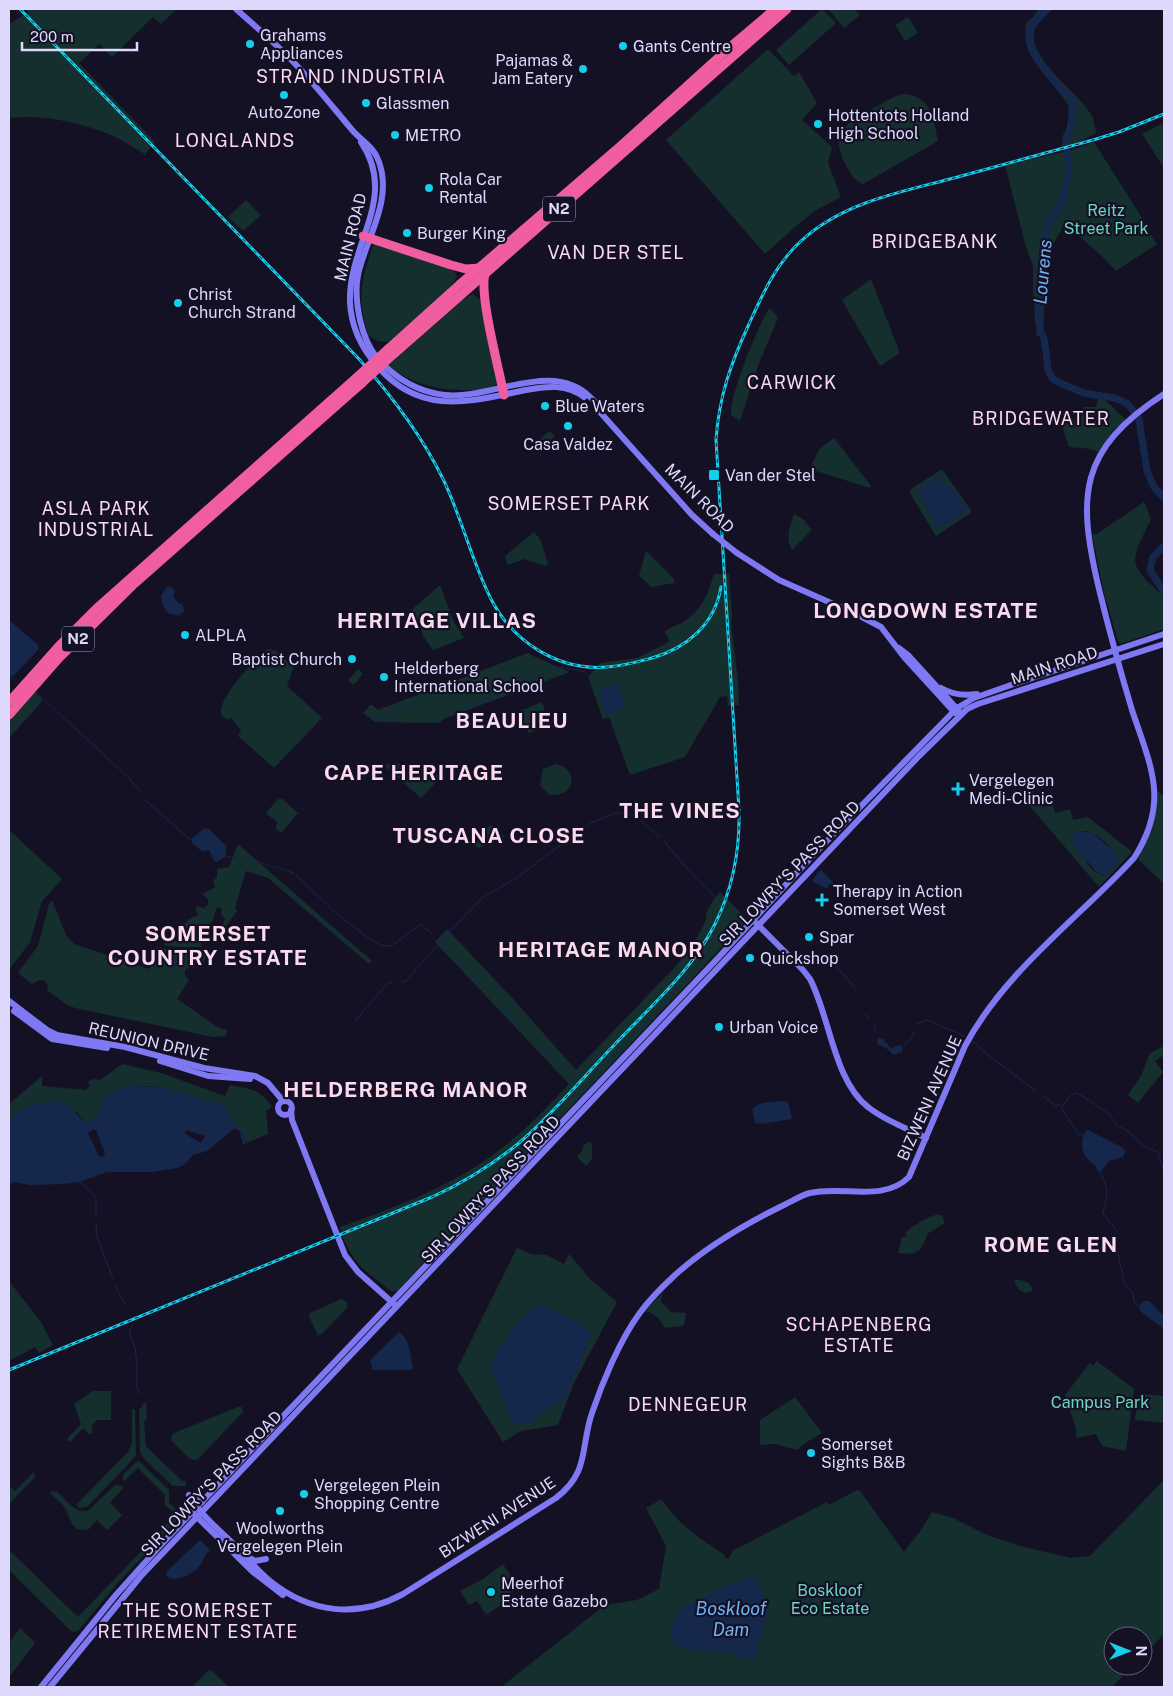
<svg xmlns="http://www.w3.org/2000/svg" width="1173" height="1696" viewBox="0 0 1173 1696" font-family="'Public Sans',sans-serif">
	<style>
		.green { fill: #152e2e; fill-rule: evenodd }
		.water { fill: #15284b; fill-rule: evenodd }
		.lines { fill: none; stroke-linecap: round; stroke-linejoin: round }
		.stream { stroke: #15284b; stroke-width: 1 }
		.river { stroke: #15284b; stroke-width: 7 }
		.secondary { stroke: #7f78f3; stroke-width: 6 }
		.highway { stroke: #f15e9f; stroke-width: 9 }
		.rail-casing { stroke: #16ceea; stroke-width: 3 }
		.rail { stroke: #151125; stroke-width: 1; stroke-dasharray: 4; stroke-linecap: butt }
		.secondary-bridge { stroke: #7f78f3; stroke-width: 6 }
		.highway-bridge { stroke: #f15e9f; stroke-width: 9 }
		.poi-dot { fill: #16ceea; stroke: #151125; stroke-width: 2 }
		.labels { text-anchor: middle; stroke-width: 4.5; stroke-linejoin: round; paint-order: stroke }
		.shield { fill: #151125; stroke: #a29cbc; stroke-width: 1 }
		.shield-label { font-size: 15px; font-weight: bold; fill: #ded8fc }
		.poi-label { font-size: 16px; fill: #ded8fc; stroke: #151125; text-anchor: start }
		.park-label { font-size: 16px; fill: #6ad6be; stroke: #151125 }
		.street-label { font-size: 16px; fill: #ded8fc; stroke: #151125 }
		.neighbourhood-label { font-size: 18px; letter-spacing: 1px; fill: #fcdaee; stroke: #151125 }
		.water-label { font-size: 18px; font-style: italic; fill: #70b1f2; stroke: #151125 }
		.district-label { font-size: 21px; font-weight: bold; letter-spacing: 1px; fill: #fcdaee; stroke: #151125 }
	</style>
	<rect width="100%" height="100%" fill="#151125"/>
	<g class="green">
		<path d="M26,9H177L161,24L153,17L112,57L99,44L79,63L155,142L145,154C134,148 123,140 111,135C80,122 42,114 9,118V24L29,12Z"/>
		<path d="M822,9L836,23L789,65L776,50Z"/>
		<path d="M828,9H854L860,15L844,28Z"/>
		<path d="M1038,9H1052C1048,15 1040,19 1036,26C1022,55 1078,92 1091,114C1094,119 1095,127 1096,133L1075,144L1061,148C1065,133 1071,119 1068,104L1041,69L1027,44L1025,25L1034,16Z"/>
		<path d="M908,17L918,33L905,41L895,25Z"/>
		<path d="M768,49L794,76L799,72L817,103L802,120L832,147L828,163L841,197L816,210L796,226L765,254L666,140Z"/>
		<path d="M903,94C932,96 933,117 938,141L863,184C853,180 851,174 846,165C827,132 850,121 875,107C884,103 893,96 903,94Z"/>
		<path d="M1164,123V168L1142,134Z"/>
		<path d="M1094,142L1149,229V232L1157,244L1116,271L1104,258L1065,223L1047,255L1044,264V315L1043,328L1044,335L1037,336L1033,291V266L1026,247L1005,165L1072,150Z"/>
		<path d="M246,200L261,215L243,231L228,217Z"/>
		<path d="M374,243L454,271L457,276C455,289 401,331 389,342L378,341L369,336C356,298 361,280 374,243Z"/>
		<path d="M871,279L900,353L880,366L842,300Z"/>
		<path d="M473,294L481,301L497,383C492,390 480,390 472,390C440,391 414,385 388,366L462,300Z"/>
		<path d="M769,309L772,310L778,318L759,363L740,421L731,415C728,400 759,322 769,309Z"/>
		<path d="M1098,399H1104L1127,421L1114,429L1098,452L1092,449L1069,447L1061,423L1068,416L1074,421L1081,415L1084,407H1096Z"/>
		<path d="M549,431L555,436L546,445L540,439Z"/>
		<path d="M834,438L871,486L870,488L810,469L819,449Z"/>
		<path d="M942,469L972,512L936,536L910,493L911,489Z"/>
		<path d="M1144,502L1151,519C1129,564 1127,563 1164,597V629L1121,644L1118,641L1104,593L1092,534H1097Z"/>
		<path d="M794,514L803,519L812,530L792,550C785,539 790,525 794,514Z"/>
		<path d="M534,532L540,539L548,563L545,566L524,559L508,565L505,556Z"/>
		<path d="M646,551L674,579V583L651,587L639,575Z"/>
		<path d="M714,574H729L732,615L731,622L738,681L739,705L728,706L727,696L720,697L685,757L630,775L609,717L603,719L588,677L600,663L637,658L669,642L668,637L664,632C670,627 676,626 682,623C702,610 707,596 714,574Z"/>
		<path d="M440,585L454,622L464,638L433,650L422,635L423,634L420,625L408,613Z"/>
		<path d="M269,649L276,651L294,668L292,671L287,686L322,718L274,768L238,736L241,730L231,718L226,720C225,718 222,716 221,714C218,698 252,663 263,652Z"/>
		<path d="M528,653L533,656L570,672L443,719L440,723L375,722L363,713L370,705H372L378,710Z"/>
		<path d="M358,669L363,674L354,685L348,680Z"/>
		<path d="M34,692L43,700L9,738V721Z"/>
		<path d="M542,702L550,725L528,733L520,711Z"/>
		<path d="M425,763L440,778L421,798L386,767L387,764Z"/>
		<path d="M556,764C579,769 576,797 550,795L540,786L543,769Z"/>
		<path d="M1031,785L1036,799L1042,798L1044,807L1053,805L1055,813L1070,809L1073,820L1086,817L1089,818L1132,852L1099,887L1017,791L1030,788ZM1087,831C1101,836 1113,847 1118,861L1107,875C1086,875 1080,847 1076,832Z"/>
		<path d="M1158,791L1164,797V884L1139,860L1138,856C1151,835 1156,815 1158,791Z"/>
		<path d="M278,799H282L298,813L281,833L276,829L277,822L266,813Z"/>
		<path d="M490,825L505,837L479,848L473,845Z"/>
		<path d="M9,830L62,879L42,901L30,942L9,970Z"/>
		<path d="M238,844L372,961L369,964L268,878L246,871L235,908L237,911L223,930L221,929L225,919L221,914L222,909L217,907L212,922L206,927L205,930L209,938L201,944L202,947H176L163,945L171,935L175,941L181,940L183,934L180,930L189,919L198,915L195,908L198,906L204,908L208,905V899L202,894L215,887L213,881L217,877V869L229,867Z"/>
		<path d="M720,892L743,915L745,920L744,924L411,1276L398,1290L392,1292L362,1268L355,1260L344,1241L340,1227C396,1207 456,1185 503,1147C527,1129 548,1106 569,1084L435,942L447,929L514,1000L576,1070L676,966L696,939L706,920C705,910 713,900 720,892Z"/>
		<path d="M52,900L66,935L74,944L149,969L157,947L175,951L208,950L204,962L197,961L193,968L190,967L185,970V976L189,980L177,999L219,1028L227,1030L226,1036L213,1037L75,1008L67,1005L47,990L48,985L45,981L40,980L32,984L18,973L38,946L49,904ZM170,956L176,958L178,961L176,965L166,968L167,957Z"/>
		<path d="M1164,1046V1055L1155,1061L1163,1072L1138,1103L1128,1095L1141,1076L1150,1053Z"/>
		<path d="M122,1064L161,1073L225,1096L230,1085C250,1089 260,1089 272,1107L266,1111L268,1134L246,1143L242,1130L236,1126L226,1108L163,1087L143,1086L104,1100C99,1110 98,1122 85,1122L77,1112L23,1110L9,1121V1104L42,1076V1086L86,1090L90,1086L88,1081L93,1079L100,1080Z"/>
		<path d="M589,1141L592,1144V1159L586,1166L577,1157L583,1149V1146Z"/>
		<path d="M935,1215H942L945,1223L927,1234C922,1251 917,1256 898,1253L902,1237L907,1236L905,1233L916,1224L918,1225L919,1222Z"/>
		<path d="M517,1248L531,1254L546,1255L564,1264L569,1254L590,1279L617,1302L574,1383L558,1425L521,1431L503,1442L457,1369Z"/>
		<path d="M1015,1279L1027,1282L1032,1287V1291L1026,1293L1019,1290L1014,1281Z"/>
		<path d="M9,1281L41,1322L53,1345L39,1353L35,1347L9,1361Z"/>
		<path d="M662,1294L661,1302L671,1312L686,1313L685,1322L683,1326L664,1328C662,1320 653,1312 645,1311Z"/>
		<path d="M341,1299L347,1302V1308L322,1334L318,1335L309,1317L310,1313Z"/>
		<path d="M1097,1361L1134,1389L1126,1451L1102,1446L1096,1434L1076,1438V1428L1065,1395L1090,1363L1093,1366Z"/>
		<path d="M93,1391H111V1420H97L92,1425V1434H89L83,1428L70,1442L67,1439L81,1424L74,1404Z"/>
		<path d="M1144,1394L1164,1396V1423L1135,1420L1138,1398Z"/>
		<path d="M795,1397L822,1433L802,1445L798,1450L775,1444L760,1445V1420Z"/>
		<path d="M146,1401L147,1419L144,1422L146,1446L182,1481H186V1486H173L145,1460L140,1452L139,1410Z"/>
		<path d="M238,1407H242L243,1412L197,1460L190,1459L172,1441L171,1437L174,1433Z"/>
		<path d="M132,1409H135L136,1456L87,1507L79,1508L76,1505L129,1451L132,1443Z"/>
		<path d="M139,1461L169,1490V1503L178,1511V1519L116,1585L78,1631L72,1632L9,1570V1550L78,1617L173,1518V1512L165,1505V1495L138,1468L123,1482V1475L136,1462Z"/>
		<path d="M34,1472L35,1477L9,1504V1485L15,1491Z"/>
		<path d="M1164,1480V1634L1143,1656V1636H1113V1666H1133L1112,1687H501L605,1605L637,1600L659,1589L666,1546L646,1508L660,1500L663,1501C679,1525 700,1539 725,1555L724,1557L729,1559L732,1551L827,1502L829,1505L857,1490L860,1491L904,1552L921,1530L932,1512L953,1518L987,1535L1024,1547L1071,1558L1090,1556Z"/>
		<path d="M116,1484L124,1487L110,1503L122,1515L107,1530L97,1520L88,1530L77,1529L72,1524L64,1506L50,1493L53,1491L57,1492C67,1500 75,1515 89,1510Z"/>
		<path d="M503,1564L512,1578L505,1583L514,1597L486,1615L477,1601L469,1605L460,1591L483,1579Z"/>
		<path d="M20,1628L35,1643L9,1677V1643Z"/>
		<path d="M209,1670L212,1671L229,1687H192Z"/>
	</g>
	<g class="water">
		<path d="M936,477L954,490L968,510L946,525L944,523L937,528L917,490Z"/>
		<path d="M170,586L175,591L173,596L177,602L183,605L184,611L179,616L168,613L162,604L161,596L166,588Z"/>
		<path d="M9,620L38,645V650L14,675L9,677Z"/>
		<path d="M618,683L626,708L606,715L598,690Z"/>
		<path d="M204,828L210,830L226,846V856L217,862L213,860L210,851L206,850L203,852L192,843V839Z"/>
		<path d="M1077,831L1093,833L1116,853L1118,861L1117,864L1107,875L1101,874L1095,870L1076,848L1072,837L1073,834Z"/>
		<path d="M821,870L833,882L828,886V889L812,882L817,873Z"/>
		<path d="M169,956L177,959L178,961L172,970L165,967Z"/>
		<path d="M879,1038L883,1039L891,1048L900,1045L902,1047V1052L894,1055L886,1048L877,1044V1039Z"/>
		<path d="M128,1086L163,1087L220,1105L227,1109L236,1126L242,1130L246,1144L243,1145L240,1131L235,1128L207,1151L193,1155L184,1165L177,1168L152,1172H107L80,1182L63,1184L29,1185L15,1182L9,1184V1121C22,1106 49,1095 68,1106C75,1110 79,1117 85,1122C100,1122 97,1109 104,1100C110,1091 119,1089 128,1086ZM94,1129L96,1130L105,1153L103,1157L99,1156L88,1133ZM186,1130L205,1136L201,1143L187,1135L185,1132Z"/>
		<path d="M783,1101L788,1102L792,1119L762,1124L755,1123L752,1109C760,1101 772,1102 783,1101Z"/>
		<path d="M1088,1130L1123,1148L1125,1152L1123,1157L1109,1161L1100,1173L1097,1170L1095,1165C1082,1157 1078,1144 1086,1131Z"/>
		<path d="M1144,1301H1149L1164,1316V1329L1140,1311L1139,1306Z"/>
		<path d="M541,1306L563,1314L589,1331L591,1335L565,1400L547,1409L532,1422L517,1425L512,1419L491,1369V1362L493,1357L523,1316L535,1307Z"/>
		<path d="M399,1332C410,1339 411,1357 413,1369L410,1370H373L370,1360Z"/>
		<path d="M200,1540L210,1550C208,1552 206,1554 205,1556C203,1559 203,1562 201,1564C195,1573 175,1584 166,1576L167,1571Z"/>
		<path d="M752,1577L757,1581L763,1595L768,1614L759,1640L756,1657C745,1662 740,1660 732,1652L687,1650L672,1644C671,1634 672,1622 678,1614C685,1602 738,1580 752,1577Z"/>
	</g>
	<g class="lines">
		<g class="stream">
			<path d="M9,676L15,680"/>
			<path d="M31,696L37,693L38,694L129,778L140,791"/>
			<path d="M372,719L414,704L426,712L430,718L438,717L485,701L506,689L560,667L586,672"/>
			<path d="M1023,790C1034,802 1050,825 1065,830"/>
			<path d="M146,801L191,840"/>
			<path d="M664,841L690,872L717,899"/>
			<path d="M226,856C238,860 254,858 265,864"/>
			<path d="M266,865L274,867"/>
			<path d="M276,867L294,873"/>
			<path d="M296,875L336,913L371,940L380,945L391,946C401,939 412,931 421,924L432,934"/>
			<path d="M28,914H29"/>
			<path d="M47,926H48"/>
			<path d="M447,934L483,897L515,879L590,823L616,813L633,814L660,837"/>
			<path d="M438,940L448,947L464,968L572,1081"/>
			<path d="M824,956L830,961"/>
			<path d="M836,966L855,988"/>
			<path d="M401,982H405L445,936"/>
			<path d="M865,1014L870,1019"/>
			<path d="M355,1021L388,983H391"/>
			<path d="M874,1023L875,1031"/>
			<path d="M917,1024L926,1020L930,1021L964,1036"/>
			<path d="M973,1041L984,1052L1036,1091"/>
			<path d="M902,1047L911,1039L915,1030"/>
			<path d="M578,1087L580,1090L584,1089L682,984L700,962L723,931L729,926L740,923"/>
			<path d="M1042,1095L1056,1106L1059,1104L1062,1107L1070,1096L1076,1093L1081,1095L1108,1113L1117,1125L1128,1131L1144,1146L1158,1152L1164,1172"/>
			<path d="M1061,1106C1062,1110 1074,1128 1078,1134L1083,1136"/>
			<path d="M1100,1173C1110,1191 1107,1193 1103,1213L1119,1234"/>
			<path d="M80,1182L96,1197V1216"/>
			<path d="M96,1225L97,1237L113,1279"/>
			<path d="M1117,1248L1124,1282L1133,1294L1135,1304L1139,1306"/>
			<path d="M115,1286L125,1304"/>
			<path d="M132,1326L129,1333L135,1347L137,1366V1387L139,1394"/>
			<path d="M143,1403C145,1417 140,1441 147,1452C153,1462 164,1465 168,1476L176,1479"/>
			<path d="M652,1602C654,1611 647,1616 648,1627C654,1634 661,1642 668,1646L672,1644"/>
		</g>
		<g class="river">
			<path d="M1047,9C1041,15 1033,23 1030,30C1021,50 1061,88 1074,101L1070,130L1066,137L1069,170L1062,203L1047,226L1041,261L1043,291L1038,317L1041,333L1044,338L1046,351L1048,370L1053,379L1060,383L1084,393L1115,398L1128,404L1139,419L1147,471L1154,487L1164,498"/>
			<path d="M1164,546L1153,557L1150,570L1164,592"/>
		</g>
		<g class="secondary">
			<path d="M236,9C257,28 280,47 299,68C318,88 335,110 353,131C362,141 375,148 379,162C393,201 366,238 358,275C355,290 357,306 360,320C363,333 369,348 377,358C395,378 418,392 445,395C491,400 552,359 590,397C595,401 599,406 601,412"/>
			<path d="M361,142C399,198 348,244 350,302C351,327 362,349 378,367C422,417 471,401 526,390C548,386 566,384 584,397"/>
			<path d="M599,411L692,515L713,534"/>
			<path d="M737,553L779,580L856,614L881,627L904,657L955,713"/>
			<path d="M899,648L908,655L959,711"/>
			<path d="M941,688C953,695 964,696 977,694"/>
			<path d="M756,923L803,970L810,979C830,1017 834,1081 868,1107C885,1121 907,1128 926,1138"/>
			<path d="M9,1001L47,1030L57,1035L125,1047L204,1068L255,1076L268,1083L283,1101"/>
			<path d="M14,1011L52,1039L107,1048"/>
			<path d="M160,1061L208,1076L250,1079"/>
			<circle cx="285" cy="1108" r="7"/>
			<path d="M291,1110L292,1120L345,1255L358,1272L394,1304"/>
			<path d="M189,1495L202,1502"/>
			<path d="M197,1507C209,1522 224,1535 238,1548C248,1559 258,1571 270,1581C310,1613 357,1619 403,1594L556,1498C590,1472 580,1448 592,1413C602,1383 620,1340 639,1314C649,1300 662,1287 675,1275C705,1248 749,1222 786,1204C794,1200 802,1195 810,1193C842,1185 883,1203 909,1177L965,1046C1005,971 1078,919 1134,858C1170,802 1151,767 1132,710C1120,670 1109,630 1099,589C1077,496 1078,450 1164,394"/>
			<path d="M195,1515L253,1572L283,1595"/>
			<path d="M248,1557L255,1561L266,1559"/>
			<path d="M41,1687L115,1596L158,1548L717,959L818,850L957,708L974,698L1011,685L1164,634"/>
			<path d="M50,1687L141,1576L919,756L967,709L978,704L1164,644"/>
		</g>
		<g class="highway">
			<path d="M363,236L451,265L466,269L480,268"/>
			<path d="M485,274C479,295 499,369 504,395"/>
			<path d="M388,349L459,285L616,150L729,48L775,9"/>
			<path d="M395,353L787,9"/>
			<path d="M9,702L59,646L98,607L357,377"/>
			<path d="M9,715L59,658L134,584L362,383"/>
		</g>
		<g class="rail-casing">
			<g id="rail">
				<path d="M20,9L359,359C392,396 421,434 443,479C462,518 471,560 491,599C513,642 558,671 607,667C623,666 637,662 652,658C687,648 715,624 721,587"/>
				<path d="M9,1370L432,1197C463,1183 492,1165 519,1143C555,1112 586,1074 619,1040C653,1004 693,969 715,924C733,888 740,850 739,810L716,440C719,396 731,363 749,324C763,293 776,264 801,241C843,202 901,192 954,178C1000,165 1047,153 1093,140L1119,132L1164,114"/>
			</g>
		</g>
		<use href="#rail" class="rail"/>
		<path class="secondary-bridge" d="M713,534L737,553"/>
		<g class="highway-bridge">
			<path d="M357,377L388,349"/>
			<path d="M362,383L395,353"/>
		</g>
	</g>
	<g class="poi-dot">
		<circle cx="250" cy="44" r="5"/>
		<circle cx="623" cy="46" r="5"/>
		<circle cx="583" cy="69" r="5"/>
		<circle cx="284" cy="95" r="5"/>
		<circle cx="366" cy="103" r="5"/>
		<circle cx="818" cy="124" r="5"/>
		<circle cx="395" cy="135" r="5"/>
		<circle cx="429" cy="188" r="5"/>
		<circle cx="407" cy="233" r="5"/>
		<circle cx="178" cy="303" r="5"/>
		<circle cx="545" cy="406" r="5"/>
		<circle cx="568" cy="426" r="5"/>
		<rect x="708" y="469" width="12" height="12" rx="2.5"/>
		<circle cx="185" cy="635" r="5"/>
		<circle cx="352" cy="659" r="5"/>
		<circle cx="384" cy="677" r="5"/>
		<path d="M955.5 781.5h5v5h5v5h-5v5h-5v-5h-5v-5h5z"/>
		<path d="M819.5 892.5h5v5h5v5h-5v5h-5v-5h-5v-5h5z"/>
		<circle cx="809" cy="937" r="5"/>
		<circle cx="750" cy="958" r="5"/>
		<circle cx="719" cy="1027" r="5"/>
		<circle cx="811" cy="1453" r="5"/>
		<circle cx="304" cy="1494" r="5"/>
		<circle cx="280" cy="1511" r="5"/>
		<circle cx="491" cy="1592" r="5"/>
	</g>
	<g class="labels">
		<g class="shield">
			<rect x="543" y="196.5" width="32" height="25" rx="4"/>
			<rect x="62" y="626.5" width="32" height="25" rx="4"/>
		</g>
		<g class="shield-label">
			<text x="559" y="214">N2</text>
			<text x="78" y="644">N2</text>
		</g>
		<g class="poi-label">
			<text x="260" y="41">Grahams<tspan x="260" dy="18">Appliances</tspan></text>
			<text x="633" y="52">Gants Centre</text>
			<text x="573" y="66" text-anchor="end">Pajamas &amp;<tspan x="573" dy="18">Jam Eatery</tspan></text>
			<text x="376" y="109">Glassmen</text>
			<text x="284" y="118" text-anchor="middle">AutoZone</text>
			<text x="828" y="121">Hottentots Holland<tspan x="828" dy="18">High School</tspan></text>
			<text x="405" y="141">METRO</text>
			<text x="439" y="185">Rola Car<tspan x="439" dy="18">Rental</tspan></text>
			<text x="417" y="239">Burger King</text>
			<text x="188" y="300">Christ<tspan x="188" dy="18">Church Strand</tspan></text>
			<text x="555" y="412">Blue Waters</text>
			<text x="568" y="450" text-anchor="middle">Casa Valdez</text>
			<text x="725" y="481">Van der Stel</text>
			<text x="195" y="641">ALPLA</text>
			<text x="342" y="665" text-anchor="end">Baptist Church</text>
			<text x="394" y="674">Helderberg<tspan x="394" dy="18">International School</tspan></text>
			<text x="969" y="786">Vergelegen<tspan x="969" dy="18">Medi-Clinic</tspan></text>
			<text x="833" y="897">Therapy in Action<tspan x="833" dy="18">Somerset West</tspan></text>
			<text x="819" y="943">Spar</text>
			<text x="760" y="964">Quickshop</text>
			<text x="729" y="1033">Urban Voice</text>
			<text x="821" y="1450">Somerset<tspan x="821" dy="18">Sights B&amp;B</tspan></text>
			<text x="314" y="1491">Vergelegen Plein<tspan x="314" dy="18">Shopping Centre</tspan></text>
			<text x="280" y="1534" text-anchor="middle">Woolworths<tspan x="280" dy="18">Vergelegen Plein</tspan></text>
			<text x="501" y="1589">Meerhof<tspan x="501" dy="18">Estate Gazebo</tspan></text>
		</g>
		<g class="park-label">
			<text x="1106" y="216">Reitz<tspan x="1106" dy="18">Street Park</tspan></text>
			<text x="1100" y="1408">Campus Park</text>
			<text x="830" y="1596">Boskloof<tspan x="830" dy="18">Eco Estate</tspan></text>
		</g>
		<g class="street-label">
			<text transform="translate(350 237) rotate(-76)" y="6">MAIN ROAD</text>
			<text transform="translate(700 498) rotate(45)" y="6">MAIN ROAD</text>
			<text transform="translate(1054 665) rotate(-18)" y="6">MAIN ROAD</text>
			<text transform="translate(789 873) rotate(-46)" y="6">SIR LOWRY'S PASS ROAD</text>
			<text transform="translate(149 1041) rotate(13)" y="6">REUNION DRIVE</text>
			<text transform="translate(929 1098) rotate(-66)" y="6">BIZWENI AVENUE</text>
			<text transform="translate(490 1189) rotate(-47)" y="6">SIR LOWRY'S PASS ROAD</text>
			<text transform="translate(211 1483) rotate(-46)" y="6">SIR LOWRY'S PASS ROAD</text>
			<text transform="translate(497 1517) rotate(-33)" y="6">BIZWENI AVENUE</text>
		</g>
		<g class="neighbourhood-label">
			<text x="351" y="83">STRAND INDUSTRIA</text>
			<text x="235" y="147">LONGLANDS</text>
			<text x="935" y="248">BRIDGEBANK</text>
			<text x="616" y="259">VAN DER STEL</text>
			<text x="792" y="389">CARWICK</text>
			<text x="1041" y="425">BRIDGEWATER</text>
			<text x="569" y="510">SOMERSET PARK</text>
			<text x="96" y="515">ASLA PARK<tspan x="96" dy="21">INDUSTRIAL</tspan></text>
			<text x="859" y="1331">SCHAPENBERG<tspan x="859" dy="21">ESTATE</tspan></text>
			<text x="688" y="1411">DENNEGEUR</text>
			<text x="198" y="1617">THE SOMERSET<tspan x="198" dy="21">RETIREMENT ESTATE</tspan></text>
		</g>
		<g class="water-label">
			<text transform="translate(1043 272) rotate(-85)" y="6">Lourens</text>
			<text x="731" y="1615">Boskloof<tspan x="731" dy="21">Dam</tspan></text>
		</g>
		<g class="district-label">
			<text x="926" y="618">LONGDOWN ESTATE</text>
			<text x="437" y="628">HERITAGE VILLAS</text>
			<text x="512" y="728">BEAULIEU</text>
			<text x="414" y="780">CAPE HERITAGE</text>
			<text x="680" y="818">THE VINES</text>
			<text x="489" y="843">TUSCANA CLOSE</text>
			<text x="208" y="941">SOMERSET<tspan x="208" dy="24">COUNTRY ESTATE</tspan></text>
			<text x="601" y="957">HERITAGE MANOR</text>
			<text x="406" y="1097">HELDERBERG MANOR</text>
			<text x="1051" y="1252">ROME GLEN</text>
		</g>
	</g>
	<rect width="1173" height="1696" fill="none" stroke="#ded8fc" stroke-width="20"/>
	<g transform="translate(1128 1651) rotate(90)"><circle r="24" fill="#151125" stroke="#65617b"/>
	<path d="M0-4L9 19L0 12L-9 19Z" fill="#16ceea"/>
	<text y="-8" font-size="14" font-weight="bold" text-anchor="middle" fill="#ded8fc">N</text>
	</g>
	<path d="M22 42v8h115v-8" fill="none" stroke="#ded8fc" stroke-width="2.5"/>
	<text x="30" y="42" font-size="15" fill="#ded8fc" stroke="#151125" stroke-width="4" paint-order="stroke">200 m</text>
</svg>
